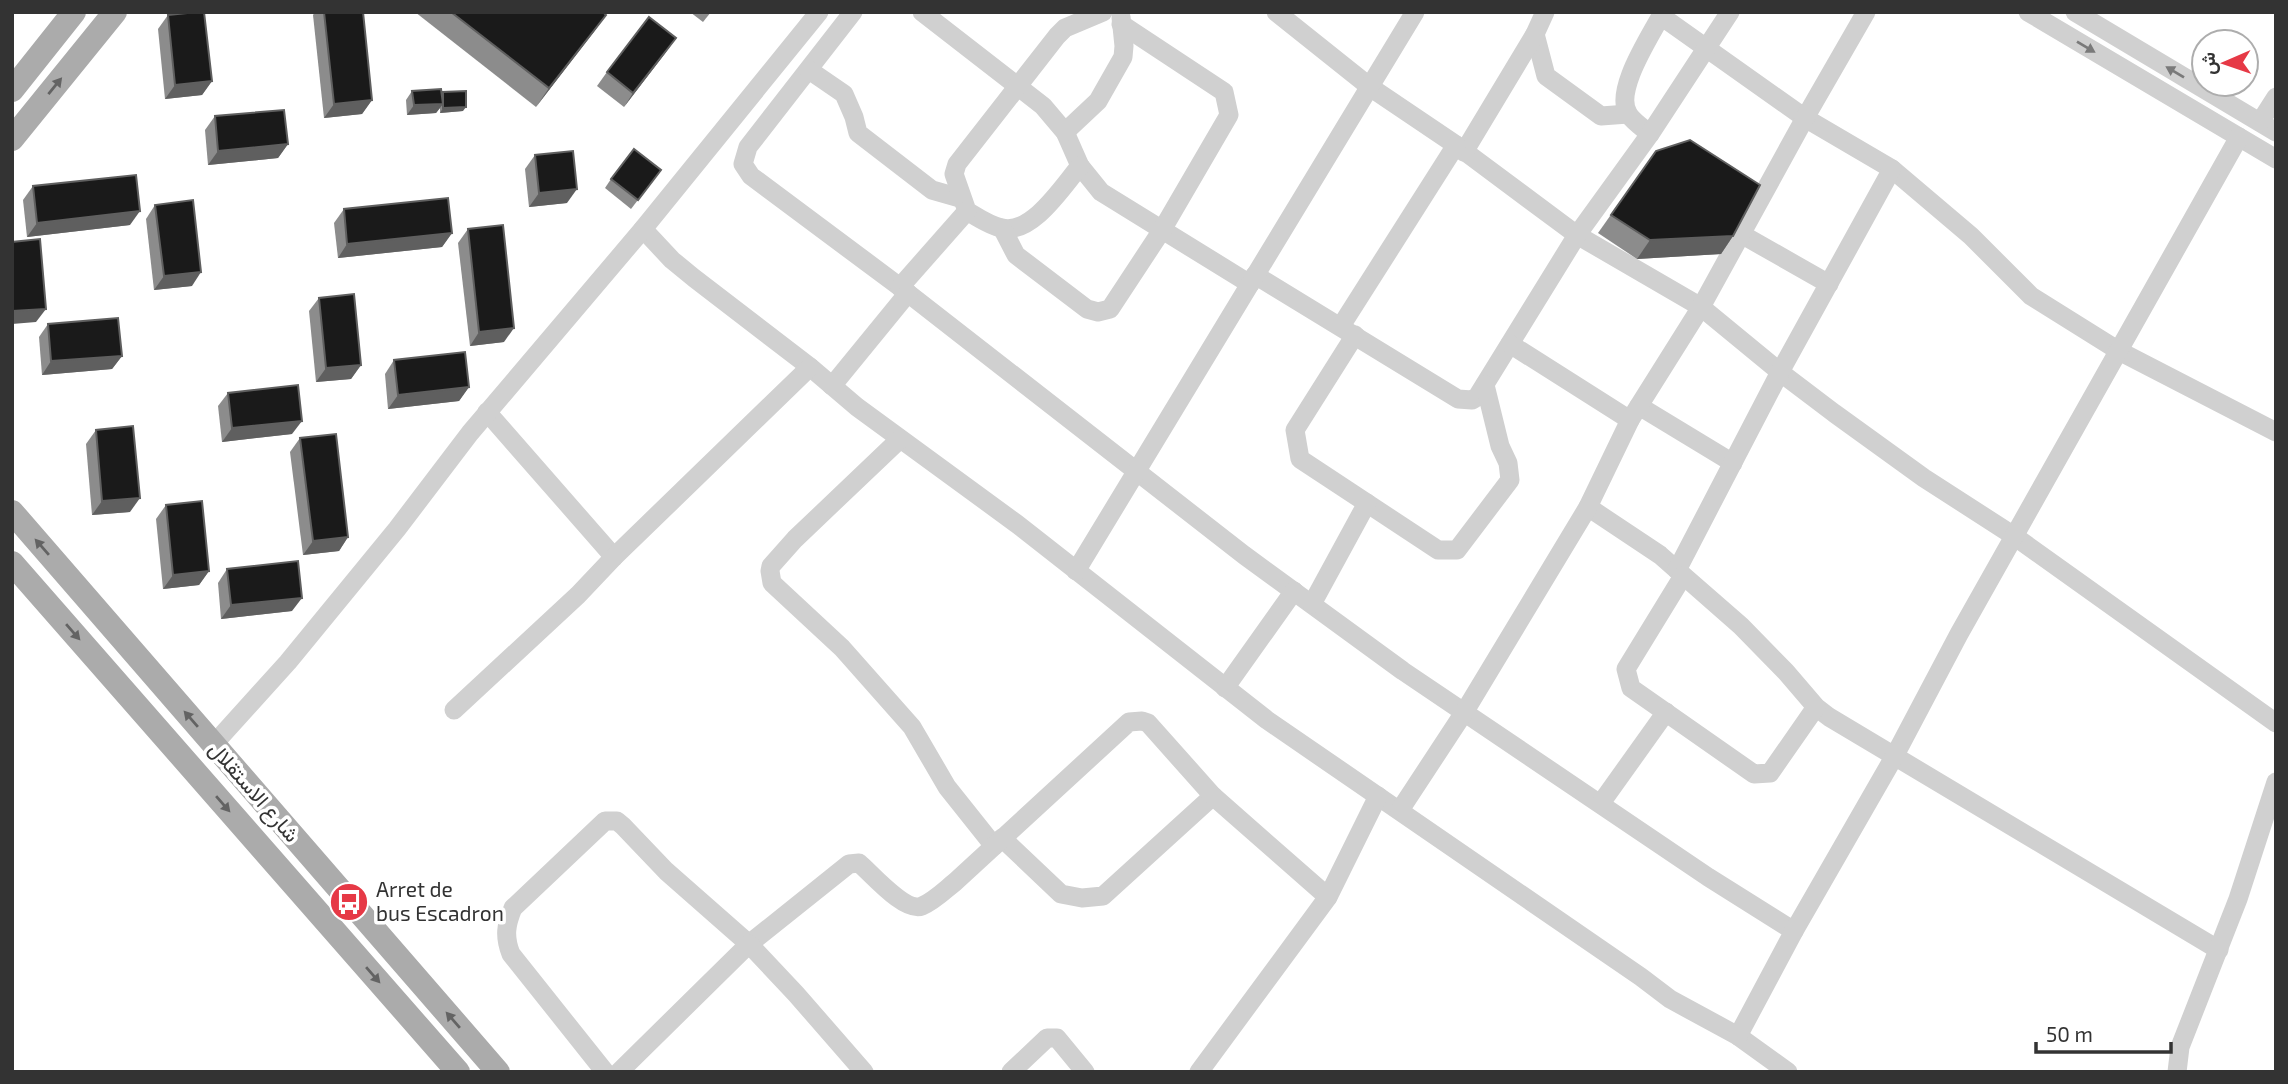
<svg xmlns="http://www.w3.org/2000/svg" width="2288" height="1084" viewBox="0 0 2288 1084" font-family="'Exo 2',Vazirmatn,sans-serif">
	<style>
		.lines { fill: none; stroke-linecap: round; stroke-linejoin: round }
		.minor { stroke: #d0d0d0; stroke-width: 19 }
		.major { stroke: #ababab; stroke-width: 24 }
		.wall { fill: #8c8c8c }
		.shaded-wall { fill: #5f5f5f }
		.building { fill: #1a1a1a; stroke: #5f5f5f; stroke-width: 2 }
		.oneway { fill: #7a7a7a }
		.oneway2 { fill: #636363 }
		.labels { text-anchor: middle; stroke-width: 7; stroke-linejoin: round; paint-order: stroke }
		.street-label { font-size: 21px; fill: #333; stroke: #fff }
		.poi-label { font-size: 21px; fill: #333; stroke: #fff; text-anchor: start }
	</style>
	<rect width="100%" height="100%" fill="#fff"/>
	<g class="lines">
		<g class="minor">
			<path d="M853,12L748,147L743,164L751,176L900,287L1244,555L1403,671L1708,877L1794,931"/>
			<path d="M922,12L1043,106L1065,132L1080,166L1101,192L1250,284"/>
			<path d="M1276,12L1370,87L1456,145L1577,235L1701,307L1780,372L1834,413L1924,478L2014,536L2276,723"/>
			<path d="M2028,12L2276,159"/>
			<path d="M2075,12L2276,132"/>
			<path d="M1661,16L1805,118L1892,169L1971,236L2031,296L2119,351L2276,432"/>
			<path d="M1535,34L1546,76L1601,116L1628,114"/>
			<path d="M809,70L844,94L854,117L858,133L932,190L960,198"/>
			<path d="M2260,122L2276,97"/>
			<path d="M1065,132L1098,101L1123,57L1124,46L1121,17"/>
			<path d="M1650,134C1643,128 1634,122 1629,115C1612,92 1652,34 1663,12"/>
			<path d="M1464,152L1535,34L1545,12"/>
			<path d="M1080,166C1063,186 1032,235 1002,228C990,226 977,217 967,211L954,174L957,164L1057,36L1065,28L1103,12"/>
			<path d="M1002,228L1016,255L1087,309L1098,312L1110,309L1162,230L1229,115L1224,92L1121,24"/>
			<path d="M643,229L672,260L694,278L810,367L857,407L1017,524L1267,720L1641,977L1670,999L1738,1036L1788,1072"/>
			<path d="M1741,234L1829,284"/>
			<path d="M1255,275L1458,399L1472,400L1477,397L1577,235L1650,134L1730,12"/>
			<path d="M900,287L967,211"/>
			<path d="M1341,326L1456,145"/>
			<path d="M1355,335L1295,430L1300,459L1438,550H1457L1510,480L1508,463L1500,446L1485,385"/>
			<path d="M1510,344L1630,420"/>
			<path d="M832,386L908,293"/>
			<path d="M1639,406L1733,463"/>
			<path d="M487,412L614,557"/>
			<path d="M900,439L795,539L771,566L770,571L772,583L842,648L912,727L947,787L994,846"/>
			<path d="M1588,507L1660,555L1677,570L1741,626L1786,672L1816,707L1829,717L2219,950"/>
			<path d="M1677,570L1780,372L1892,169"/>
			<path d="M1076,571L1415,12"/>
			<path d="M1683,576L1626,669L1631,688L1754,774L1770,773L1816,707"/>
			<path d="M1312,604L1367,503"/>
			<path d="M1225,688L1294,591"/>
			<path d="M454,710L578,595L614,557L810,367"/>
			<path d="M213,745L288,662L397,529L470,433L643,229L819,12"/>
			<path d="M1601,803L1666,712"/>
			<path d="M1400,810L1465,711L1588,507L1630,420L1701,307L1805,118L1866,12"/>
			<path d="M1002,838L1061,894L1082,898L1103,896L1213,796"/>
			<path d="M1738,1036L1794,931L1894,757L1959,634L2239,137"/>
			<path d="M605,1072L511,954C504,936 506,925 513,908L605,821H617L623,826L666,871L749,944L849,864L859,863C872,874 905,913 922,906C934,901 945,890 955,882L1129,722L1142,721L1148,723L1213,796L1328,897"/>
			<path d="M619,1072L749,944L796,994L864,1072"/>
			<path d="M1011,1072L1047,1038H1057L1085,1072"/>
			<path d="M1199,1072L1328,897L1378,796"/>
			<path d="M2177,1072L2180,1047L2238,899L2276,782"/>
		</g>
		<g class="major">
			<path d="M12,90L74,12"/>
			<path d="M12,139L115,12"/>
			<path d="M12,512L498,1072"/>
			<path d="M12,563L458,1072"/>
		</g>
	</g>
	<g class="wall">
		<path d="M315,12H363L372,100L362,114L324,118L313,15Z"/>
		<path d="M415,12H603L606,15L536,107Z"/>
		<path d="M690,12H711L703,22Z"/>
		<path d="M168,15L212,81L202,95L165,99L158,29Z"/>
		<path d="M666,52L624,107L597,86L607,72Z"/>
		<path d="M412,91L463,111L440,113V108L436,113L407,115L406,100Z"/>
		<path d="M215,116L288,144L278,158L208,165L205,130Z"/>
		<path d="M1656,151L1733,236L1721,254L1637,259L1598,233Z"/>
		<path d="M535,155L567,203L529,207L525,169Z"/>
		<path d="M611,179H654L631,209L605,188Z"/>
		<path d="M33,186L130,225L27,237L23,200Z"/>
		<path d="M155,205L192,286L154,290L146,219Z"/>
		<path d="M344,209L452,233L442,247L338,258L334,223Z"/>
		<path d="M468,229L504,342L470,346L458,243Z"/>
		<path d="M319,298L361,365L351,379L316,382L309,311Z"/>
		<path d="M48,324L122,356L112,369L42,375L39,337Z"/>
		<path d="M394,360L469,387L459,401L388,409L385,374Z"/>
		<path d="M228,393L292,434L222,442L218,406Z"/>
		<path d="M96,430L130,512L92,515L86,444Z"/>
		<path d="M300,438L348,537L339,551L303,555L290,452Z"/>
		<path d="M166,505L209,571L199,585L163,589L156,519Z"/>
		<path d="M227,569L292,611L221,619L218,583Z"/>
	</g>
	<g class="shaded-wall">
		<path d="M606,15L593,33L536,107L549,88Z"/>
		<path d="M676,38L666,52L624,107L633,93Z"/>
		<path d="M212,81L202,95L165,99L175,85Z"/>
		<path d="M372,100L362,114L324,118L334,104Z"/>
		<path d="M443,104L436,113L407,115L414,105Z"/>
		<path d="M466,107L463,111L440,113L443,108Z"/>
		<path d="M288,144L278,158L208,165L218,151Z"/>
		<path d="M577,189L567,203L529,207L539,193Z"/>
		<path d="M140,211L130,225L27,237L37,223Z"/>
		<path d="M452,233L442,247L338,258L347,244Z"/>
		<path d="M1733,236L1721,254L1637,259L1650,240Z"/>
		<path d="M201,272L192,286L154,290L164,276Z"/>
		<path d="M46,309L36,322L12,324V311Z"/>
		<path d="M514,328L504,342L470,346L479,332Z"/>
		<path d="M122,356L112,369L42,375L51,361Z"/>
		<path d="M361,365L351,379L316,382L326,368Z"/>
		<path d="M469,387L459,401L388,409L398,395Z"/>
		<path d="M302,421L292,434L222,442L232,428Z"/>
		<path d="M140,498L130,512L92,515L102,501Z"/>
		<path d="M348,537L339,551L303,555L313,541Z"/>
		<path d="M209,571L199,585L163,589L173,575Z"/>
		<path d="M302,598L292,611L221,619L231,605Z"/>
	</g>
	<g class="building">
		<path d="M197,12H204L212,81L175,85L168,15Z"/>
		<path d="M324,12H363L372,100L334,104Z"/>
		<path d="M451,12H603L606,15L549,88Z"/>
		<path d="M649,17L676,38L633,93L607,72Z"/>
		<path d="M441,89L443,104L414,105L412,91Z"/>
		<path d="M466,91V107L443,108V92Z"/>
		<path d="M284,110L288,144L218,151L215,116Z"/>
		<path d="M1690,140L1760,185L1733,236L1650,240L1611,215L1656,151Z"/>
		<path d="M634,149L661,170L638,200L611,179Z"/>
		<path d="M573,151L577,189L539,193L535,155Z"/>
		<path d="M136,175L140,211L37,223L33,186Z"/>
		<path d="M448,198L452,233L347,244L344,209Z"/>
		<path d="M193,200L201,272L164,276L155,205Z"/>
		<path d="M503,225L514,328L479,332L468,229Z"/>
		<path d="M40,239L46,309L12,311V242Z"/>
		<path d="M354,294L361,365L326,368L319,298Z"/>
		<path d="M118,318L122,356L51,361L48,324Z"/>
		<path d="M465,352L469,387L398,395L394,360Z"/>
		<path d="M298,385L302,421L232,428L228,393Z"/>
		<path d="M133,426L140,498L102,501L96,430Z"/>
		<path d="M336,434L348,537L313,541L300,438Z"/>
		<path d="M202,501L209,571L173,575L166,505Z"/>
		<path d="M298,561L302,598L231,605L227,569Z"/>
	</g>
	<defs><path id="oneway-solid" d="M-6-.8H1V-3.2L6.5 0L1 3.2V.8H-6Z" transform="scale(1.75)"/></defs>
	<g class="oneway">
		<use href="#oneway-solid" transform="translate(2086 47) rotate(31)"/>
		<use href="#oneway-solid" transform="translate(2175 72) rotate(-149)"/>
	</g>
	<g class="oneway2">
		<use href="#oneway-solid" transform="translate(55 86) rotate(-51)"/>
		<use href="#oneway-solid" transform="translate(42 547) rotate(-131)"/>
		<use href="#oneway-solid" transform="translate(73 632) rotate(49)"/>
		<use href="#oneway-solid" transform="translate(191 719) rotate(-131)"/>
		<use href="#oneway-solid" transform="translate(223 804) rotate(49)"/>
		<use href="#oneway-solid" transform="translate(373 975) rotate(49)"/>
		<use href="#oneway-solid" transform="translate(453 1020) rotate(-131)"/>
	</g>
	<defs>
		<g id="bus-disc" transform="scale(2.0125)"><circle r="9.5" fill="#e63946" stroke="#fff"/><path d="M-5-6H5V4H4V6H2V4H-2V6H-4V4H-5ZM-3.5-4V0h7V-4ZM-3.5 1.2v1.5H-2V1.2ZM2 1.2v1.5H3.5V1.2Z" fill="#fff"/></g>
	</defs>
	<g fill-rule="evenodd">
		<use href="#bus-disc" x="349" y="902"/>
	</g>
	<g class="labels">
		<g class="street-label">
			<text transform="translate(254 792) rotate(49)" y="7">شارع الاستقلال</text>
		</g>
		<g class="poi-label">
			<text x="376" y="897">Arret de<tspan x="376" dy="24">bus Escadron</tspan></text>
		</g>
	</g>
	<rect width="2288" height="1084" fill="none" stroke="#333333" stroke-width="28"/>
	<g transform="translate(2225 63) rotate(268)"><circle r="33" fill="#ffffff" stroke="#adadad" stroke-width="2"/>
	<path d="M0-5L12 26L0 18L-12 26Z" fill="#e63946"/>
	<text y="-10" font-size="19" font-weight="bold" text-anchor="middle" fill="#333333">ش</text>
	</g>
	<path d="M2036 1042v10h135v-10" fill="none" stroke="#333333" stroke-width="3.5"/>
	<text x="2046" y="1042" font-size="21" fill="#333333" stroke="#ffffff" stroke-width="5" paint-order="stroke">50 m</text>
</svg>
